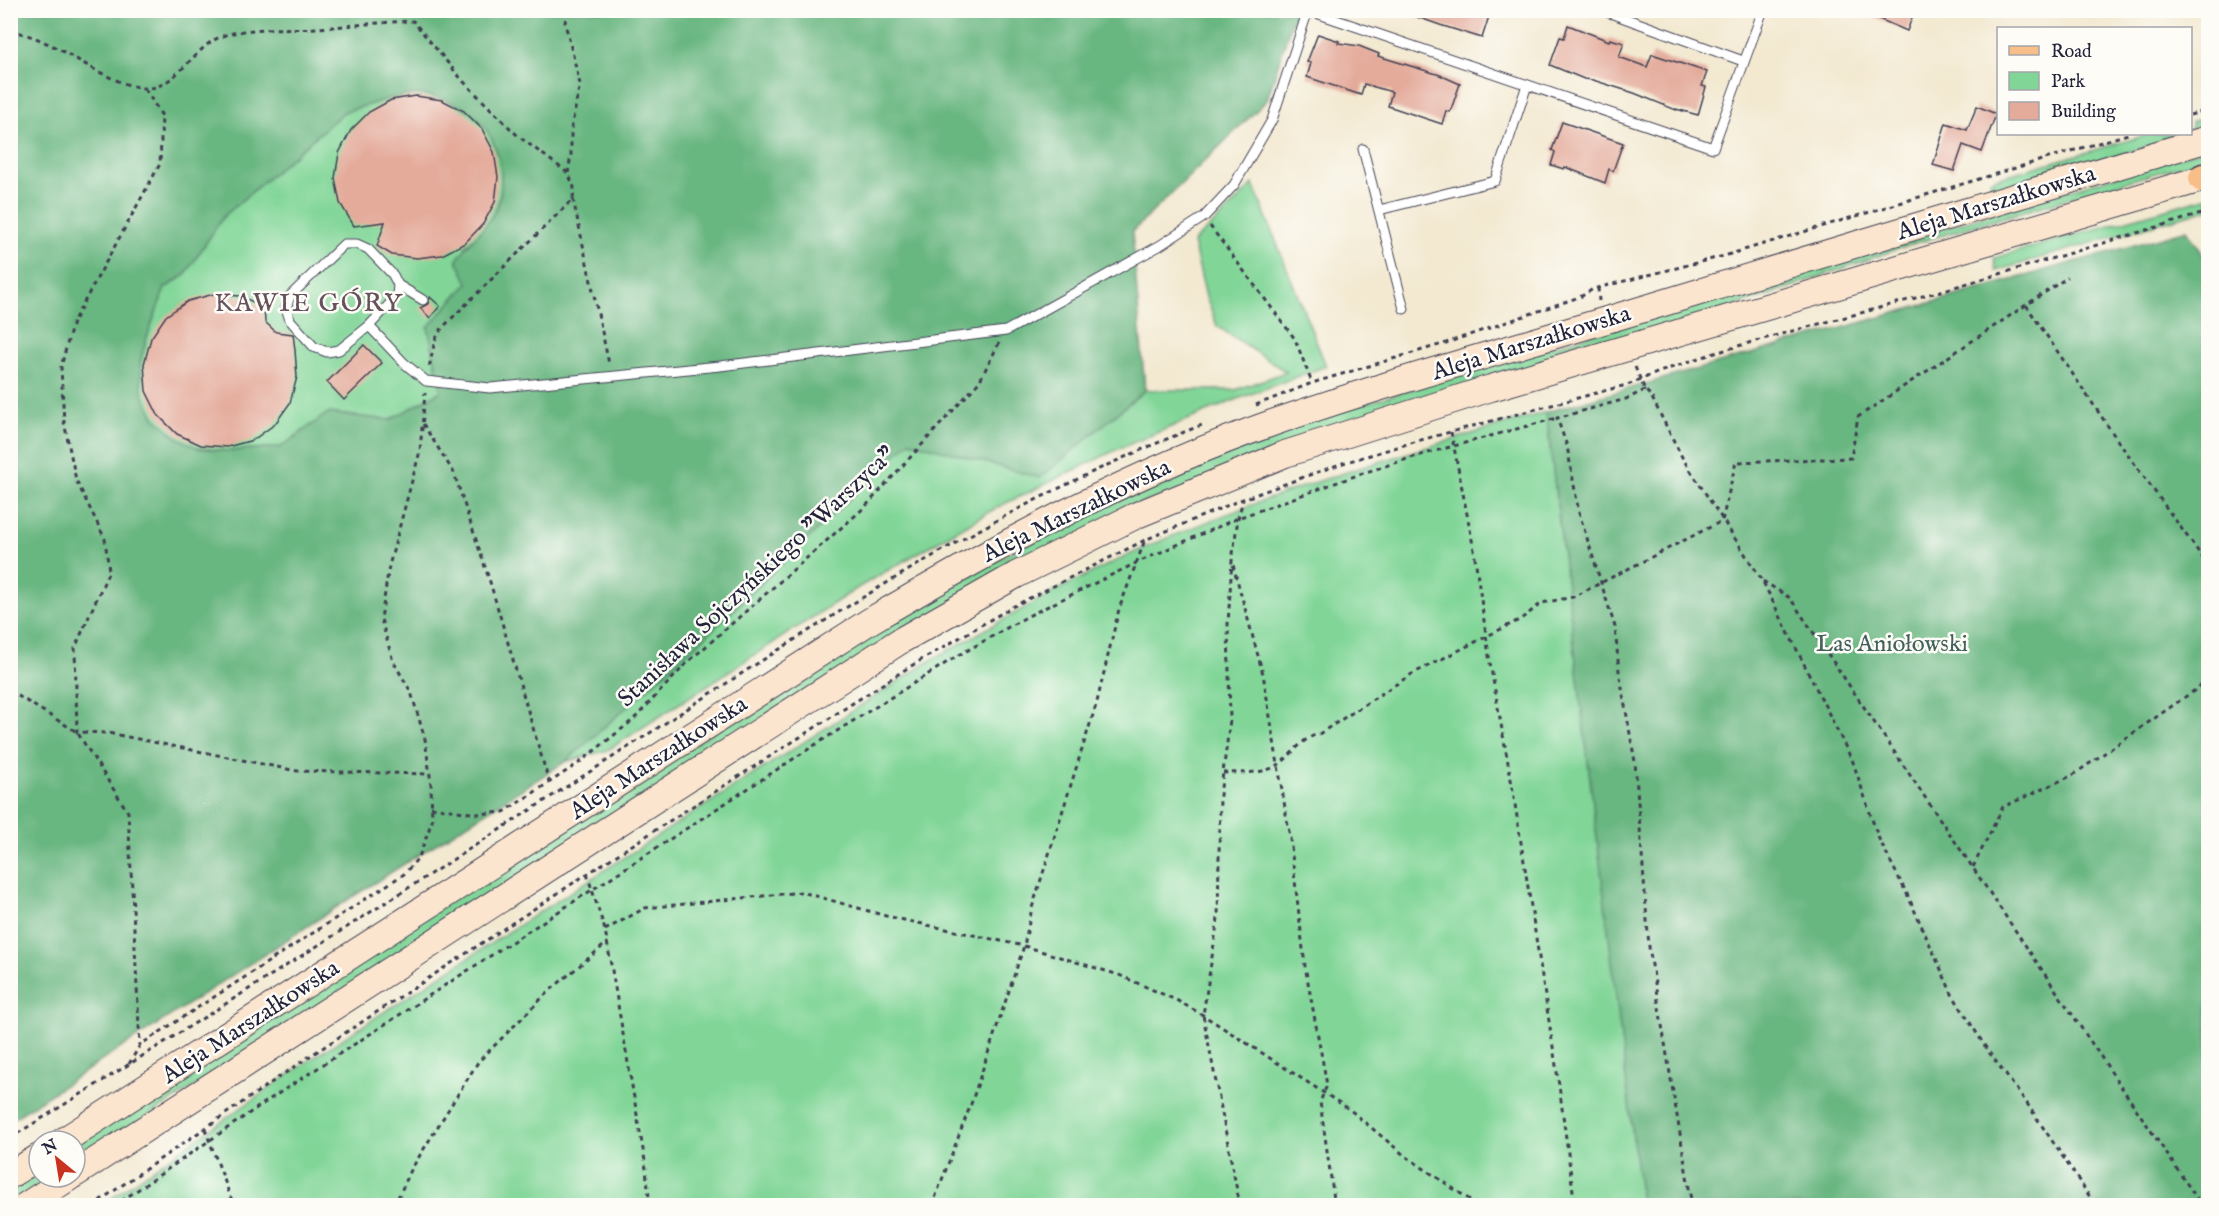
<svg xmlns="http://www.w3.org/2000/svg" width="2219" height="1216" viewBox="0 0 2219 1216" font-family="'IM FELL English',serif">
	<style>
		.green { fill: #80d597; stroke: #517c69; stroke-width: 1.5 }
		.forest { fill: #68b680; stroke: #456c5e; stroke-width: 1.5; fill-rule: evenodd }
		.building { fill: #e4ab9b }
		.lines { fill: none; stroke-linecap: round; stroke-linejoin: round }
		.lane-casing { stroke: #414052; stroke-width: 11 }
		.secondary-casing { stroke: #414052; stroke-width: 28 }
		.primary-casing { stroke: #414052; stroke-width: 31 }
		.path { stroke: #414052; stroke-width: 3; stroke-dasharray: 4.5 4.5; stroke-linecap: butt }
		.lane { stroke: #fff; stroke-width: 9 }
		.secondary { stroke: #fce5cf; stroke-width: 26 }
		.primary { stroke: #f7be88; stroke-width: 28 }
		.labels { text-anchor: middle; stroke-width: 5; stroke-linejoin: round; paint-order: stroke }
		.street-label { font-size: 24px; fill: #22223b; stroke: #fdfcf7 }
		.park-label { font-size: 24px; fill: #43615b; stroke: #fdfcf7 }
		.neighbourhood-label { font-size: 26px; letter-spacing: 1.5px; fill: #66525d; stroke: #fdfcf7 }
	</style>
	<rect width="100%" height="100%" fill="#fdfcf7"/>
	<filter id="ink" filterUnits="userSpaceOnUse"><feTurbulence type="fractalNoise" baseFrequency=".0167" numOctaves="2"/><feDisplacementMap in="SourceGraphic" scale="12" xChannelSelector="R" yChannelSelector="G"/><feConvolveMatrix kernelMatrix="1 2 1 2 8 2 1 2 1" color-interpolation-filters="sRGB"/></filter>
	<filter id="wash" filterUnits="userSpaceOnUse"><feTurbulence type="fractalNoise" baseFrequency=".008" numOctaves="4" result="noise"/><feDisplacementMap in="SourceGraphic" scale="24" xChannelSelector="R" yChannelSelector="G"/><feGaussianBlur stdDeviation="1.35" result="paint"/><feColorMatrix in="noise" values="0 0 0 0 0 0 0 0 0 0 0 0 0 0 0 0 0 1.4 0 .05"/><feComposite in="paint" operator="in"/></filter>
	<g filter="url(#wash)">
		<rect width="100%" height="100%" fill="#f3e9d1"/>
		<g class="green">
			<path d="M417,94C434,96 450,98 465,108C503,133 513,191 486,227C480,234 472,240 465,246L468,283L428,327L442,391L390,420L328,413L281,447L227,451L198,448L175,436L154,417L142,393L140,363L147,337L165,288L185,275L223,217L344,112L391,98Z"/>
			<path d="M2208,116V128L2191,133V122Z"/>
			<path d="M2150,134H2190L1993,192L1990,180Z"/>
			<path d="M2208,148V158L1912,244L1765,296L1131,507L75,1161V1144L842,649L1048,531L1277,430Z"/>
			<path d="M1253,184L1326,366L1240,398L1118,449L996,508L859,587L608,750L565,762L701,641L910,441L1040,478L1145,390H1235L1286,372L1217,326L1206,297L1193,242L1225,213Z"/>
			<path d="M2208,197V209L1996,271L1994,258Z"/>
			<path d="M1546,412L1642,1205L100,1206L314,1057L933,659C1008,617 1083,573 1163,540C1287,487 1416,450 1546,412Z"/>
			<path d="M39,1167V1177H51L11,1203V1186Z"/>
		</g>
		<g class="forest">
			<path d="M11,11H1295L1267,100L1132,232L1145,390L1040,478L910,441L701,641L565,762L346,901L11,1120ZM417,94C462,99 491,118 500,165C502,178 502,194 497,206C488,228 469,240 457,260L468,283L428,327L441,391L390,420L328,413L281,447L227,451L198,448L175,436L154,417L142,393L140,363L147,337L165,288L185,275L223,217L344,112L391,98Z"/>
			<path d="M2187,230L2208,262V1205H1641L1546,412Z"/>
		</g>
		<g id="blocks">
			<g class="building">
				<path d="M1407,10H1491L1482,38L1440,25L1406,13Z"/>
				<path d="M1858,10H1900L1913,15L1907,31Z"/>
				<path d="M1568,25L1609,41L1610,39L1624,43L1619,57L1647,67L1652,54L1707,72L1702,86L1706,87L1698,115L1676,109V110L1634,93L1593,80L1584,79L1550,65L1560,37L1564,38Z"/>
				<path d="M1318,34L1339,41L1338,43L1359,46L1379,54L1378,56L1440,75L1460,84L1450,112L1446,111L1442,124L1388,106L1392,92L1364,84L1361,95L1307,77L1311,63L1307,62Z"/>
				<path d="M416,96L442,100L464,111L482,129L494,152L498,177L495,202L483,224L465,243L442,255L417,258L392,255L377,246L385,222L354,226L340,203L335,178L339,153L351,130L369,112L391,100Z"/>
				<path d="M1977,106L1996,114L1982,152L1963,145L1954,171L1933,165L1946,123L1967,130Z"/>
				<path d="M1562,122L1623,143L1613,171L1609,169L1605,183L1565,167L1564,169L1551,165L1555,152L1552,150Z"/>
				<path d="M214,294L240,296L264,307L265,322L276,332L293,334L295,350L297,377L290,403L275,424L253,440L227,447L201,445L177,434L158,415L146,391L144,364L151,338L166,316L188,301Z"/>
				<path d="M430,297L440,306L430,318L420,308L428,304Z"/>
				<path d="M364,345L382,363L344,400L327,382Z"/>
			</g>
		</g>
	</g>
	<g filter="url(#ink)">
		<use href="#blocks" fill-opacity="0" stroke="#414052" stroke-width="1.5"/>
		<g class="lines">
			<g class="lane-casing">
				<g id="lane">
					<path d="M1602,10L1743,61"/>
					<path d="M1319,14L1713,148L1763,10"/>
					<path d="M1363,149L1404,309"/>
					<path d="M1379,210L1495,181L1527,85"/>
					<path d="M398,285L423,300"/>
					<path d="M369,326L339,350L327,352L314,347L290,320L286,308L290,296L344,244H357L368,249L393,275L398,285L397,296L369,326L404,363L426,381L490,388L720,366L1006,331L1159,246L1204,217L1234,185L1272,120L1308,10"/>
				</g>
			</g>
			<g class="secondary-casing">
				<g id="secondary">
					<path d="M63,1141L870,621C1000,544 1133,472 1275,422C1406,376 1540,341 1673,300C1851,246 2030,191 2208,139"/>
					<path d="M75,1174L900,641L1016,575L1137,515L1285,454L1491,388L2208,177"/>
					<path d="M10,1175L39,1157"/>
					<path d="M25,1206L70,1177"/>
				</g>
			</g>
			<g class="primary-casing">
				<path id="primary" d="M2203,178L2208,180"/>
			</g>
			<g class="path">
				<path d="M567,10L565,23L580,84L571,129V155L568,173"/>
				<path d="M10,31C56,37 100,83 144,88C170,92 193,52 214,40C242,25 286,30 318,28C350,26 381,22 413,21L463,81L518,136L568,173L574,187L573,199L442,328L435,340L429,368"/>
				<path d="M145,89L162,116L160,164L73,322L61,367L64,422L76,480L105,539L109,571L75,648L77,732L108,733L297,771L429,774"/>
				<path d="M2190,115L2208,110"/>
				<path d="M573,199L609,364"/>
				<path d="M1210,226L1295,339L1312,383"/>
				<path d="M1598,288L1599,301"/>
				<path d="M2026,305L2118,441L2208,565"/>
				<path d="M1635,367L1645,390L1651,396L1683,459L1762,580L1853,762L1878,837L1908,896L1952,994L1988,1051L2026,1102L2096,1206"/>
				<path d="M1645,390L1626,399L1557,418L1567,446L1579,513L1615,627L1619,671L1635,762L1649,947L1692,1206"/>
				<path d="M1256,405L1312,383L1446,343L1582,296L1593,289L1724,256L2128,134"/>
				<path d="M423,424L454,473L490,582L549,782"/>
				<path d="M1451,432L1474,550L1490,663L1512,785L1559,1085L1575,1206"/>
				<path d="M1233,565L1263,674L1290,838L1305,966L1327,1085L1320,1102L1335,1206"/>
				<path d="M1763,581L1790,598L2202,1206"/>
				<path d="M10,691L77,732L128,812L140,1045"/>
				<path d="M1223,773C1241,772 1262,775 1278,765C1293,755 1301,738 1319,734L1412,674L1521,619L1542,603L1573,597L1722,521L1736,462L1851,458L1858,417L2068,277"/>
				<path d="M431,807L477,814L504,812L579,763L633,720L688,662L865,507L979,382L999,343"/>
				<path d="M1973,867L2003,807L2073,775L2208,681"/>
				<path d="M587,874L605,930L645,1161L650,1206"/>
				<path d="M605,930L645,908L802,892L886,916L1024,946L1119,975L1176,1000L1203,1015L1349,1109L1404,1155L1479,1206"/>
				<path d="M129,1064L140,1045L404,874L419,857L432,821L431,783L425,739L411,692L393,661L381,619L389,566L420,451L425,393"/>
				<path d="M205,1129L234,1206"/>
				<path d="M10,1138C215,1012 417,883 619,753C806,632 992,506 1202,425"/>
				<path d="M92,1206L304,1060L587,874L906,669L1012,607L1145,540L1243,499L1343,463L1417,441L1630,384C1711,349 1804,329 1890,305C1997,276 2102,243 2208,212"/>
				<path d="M114,1206L270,1099L821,741L954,658L1028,616L1136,563L1238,518L1363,473L1417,456L1557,418"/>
				<path d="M394,1206L412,1168L478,1062L548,992L608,942"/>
				<path d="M932,1206L971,1104L1024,946L1032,908L1097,702L1119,609L1145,540"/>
				<path d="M1240,1206L1203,1015L1218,918L1220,795L1230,720L1228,624L1232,561L1238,518L1243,500"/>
			</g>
			<use href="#lane" class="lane"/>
			<use href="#secondary" class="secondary"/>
			<use href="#primary" class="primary"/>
		</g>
	</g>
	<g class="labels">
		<g class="street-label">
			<text transform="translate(1996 202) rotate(-17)" y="8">Aleja Marszałkowska</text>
			<text transform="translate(1531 342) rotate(-17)" y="8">Aleja Marszałkowska</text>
			<text transform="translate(1076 510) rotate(-26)" y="8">Aleja Marszałkowska</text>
			<text transform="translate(756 576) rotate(-43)" y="8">Stanisława Sojczyńskiego "Warszyca"</text>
			<text transform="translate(658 757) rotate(-33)" y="8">Aleja Marszałkowska</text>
			<text transform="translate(250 1021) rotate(-33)" y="8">Aleja Marszałkowska</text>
		</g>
		<g class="park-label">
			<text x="1892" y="651">Las Aniołowski</text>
		</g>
		<g class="neighbourhood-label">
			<text x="309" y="311">KAWIE GÓRY</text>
		</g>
	</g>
	<rect width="2219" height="1216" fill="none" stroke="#fdfcf7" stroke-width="36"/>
	<rect x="1997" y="27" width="195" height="108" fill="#fdfcf7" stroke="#a5a5ac" stroke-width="1.5"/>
	<rect x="2009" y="46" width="30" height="9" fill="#f7be88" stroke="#a5a5ac" stroke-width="1.5"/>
	<text x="2051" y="57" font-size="18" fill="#22223b">Road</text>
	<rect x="2009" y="72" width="30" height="18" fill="#80d597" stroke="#a5a5ac" stroke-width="1.5"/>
	<text x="2051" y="87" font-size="18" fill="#22223b">Park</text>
	<rect x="2009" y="102" width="30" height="18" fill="#e4ab9b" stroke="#a5a5ac" stroke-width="1.5"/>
	<text x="2051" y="117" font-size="18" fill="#22223b">Building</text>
	<g transform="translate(57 1159) rotate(330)"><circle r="28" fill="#fdfcf7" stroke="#a5a5ac" stroke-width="1.5"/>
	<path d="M0-4.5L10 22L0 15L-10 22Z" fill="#c8321e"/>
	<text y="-9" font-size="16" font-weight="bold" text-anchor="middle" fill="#22223b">N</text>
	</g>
</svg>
